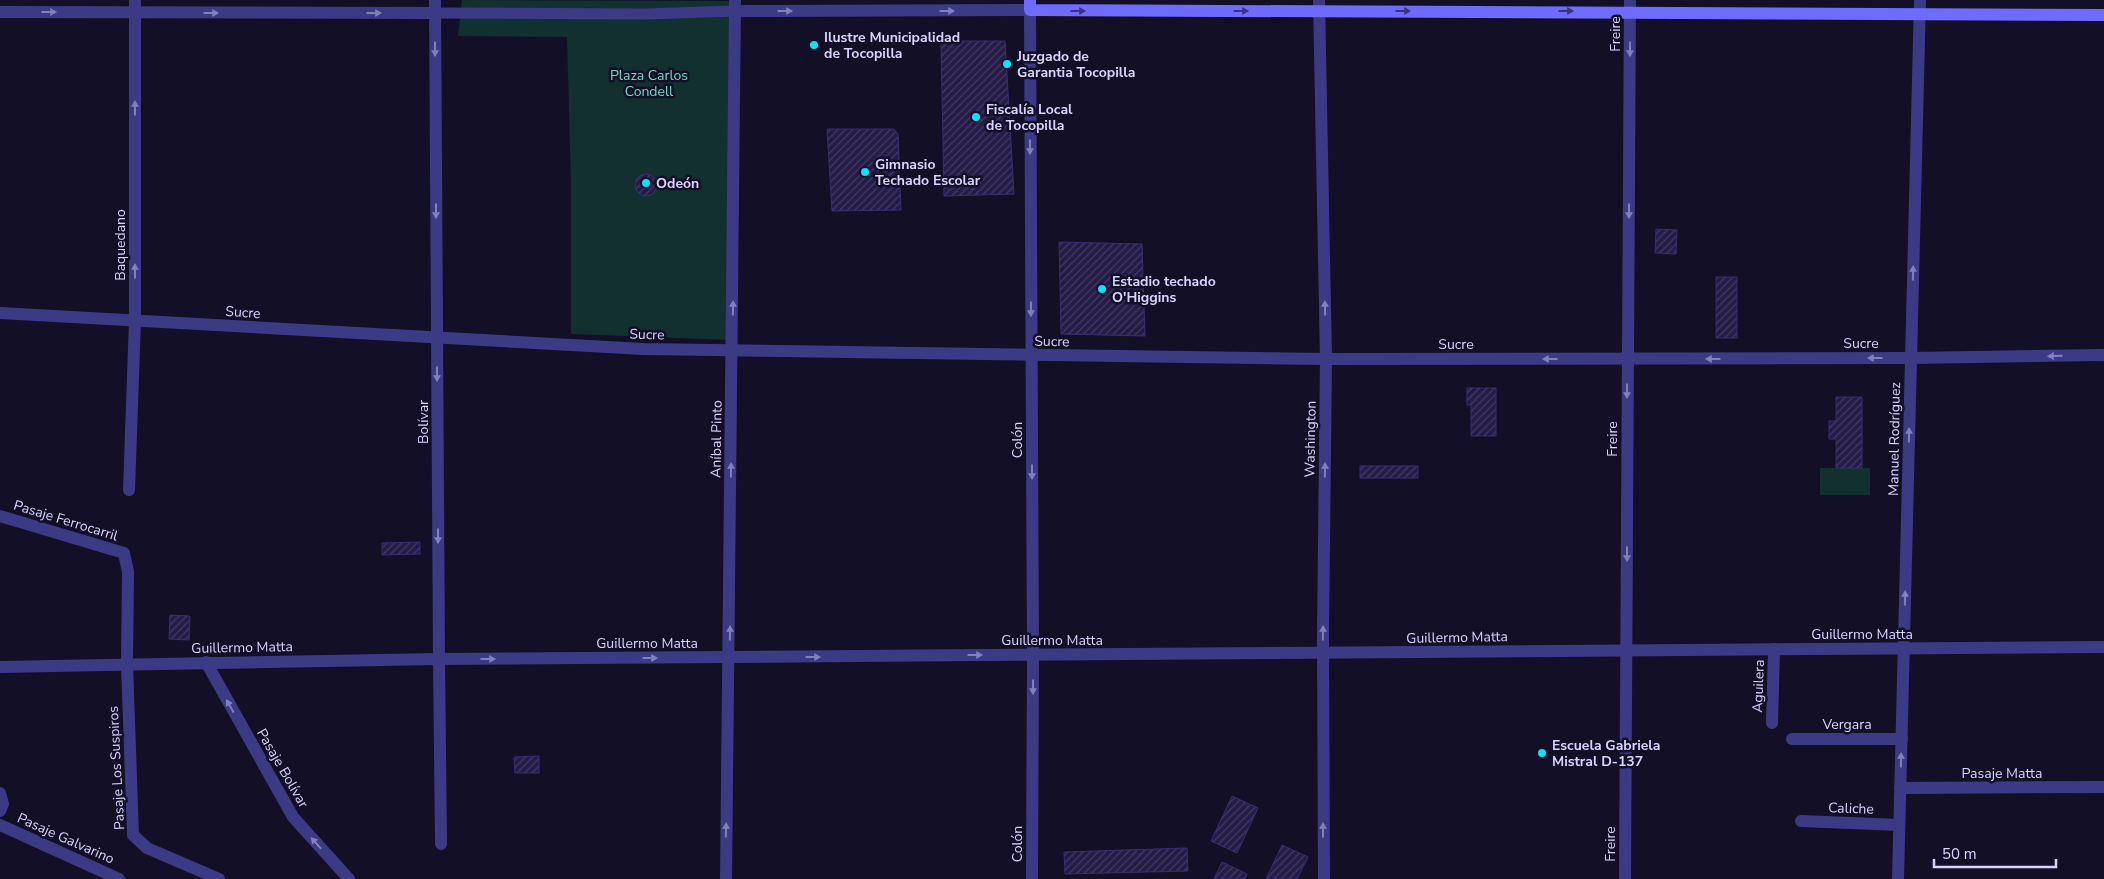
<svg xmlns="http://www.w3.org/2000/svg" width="2104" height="879" viewBox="0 0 2104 879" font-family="'Nunito Sans',sans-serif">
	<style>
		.green { fill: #12302f }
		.building { fill: url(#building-hatch); stroke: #3b2d73 }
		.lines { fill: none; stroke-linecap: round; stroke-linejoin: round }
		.pedestrian { stroke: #3d3a85; stroke-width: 11 }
		.minor { stroke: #3d3a85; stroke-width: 12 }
		.tertiary { stroke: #3d3a85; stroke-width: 12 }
		.secondary { stroke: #6f6bff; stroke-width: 12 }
		.oneway { fill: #837fbc }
		.oneway2 { fill: #38347d }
		.poi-dot { fill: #00e5ff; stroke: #130f26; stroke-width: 2 }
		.labels { text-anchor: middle; stroke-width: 5; stroke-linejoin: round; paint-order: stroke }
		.street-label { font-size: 14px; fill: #d9d4ff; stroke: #130f26 }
		.poi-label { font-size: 14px; font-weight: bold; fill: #d9d4ff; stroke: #130f26; text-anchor: start }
		.park-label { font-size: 14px; fill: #5fe0c0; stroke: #130f26 }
	</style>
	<defs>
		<pattern id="building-hatch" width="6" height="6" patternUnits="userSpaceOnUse" patternTransform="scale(1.25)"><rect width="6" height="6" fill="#241b47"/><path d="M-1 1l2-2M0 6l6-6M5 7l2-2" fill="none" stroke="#433b63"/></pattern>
	</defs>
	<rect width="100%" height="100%" fill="#130f26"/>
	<g class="green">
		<path d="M462,0L730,1V340L571,334V185L567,37L458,36Z"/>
		<rect x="1820" y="468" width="50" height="27"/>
	</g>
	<g class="building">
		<path d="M941,41H1005L1014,194L944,196Z"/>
		<path d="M827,129H894L898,134L901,210L832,211Z"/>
		<circle cx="646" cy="185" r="11"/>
		<path d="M1656,229L1677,230L1676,254L1655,253Z"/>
		<path d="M1059,242L1142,244L1145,336L1061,334Z"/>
		<rect x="1716" y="277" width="21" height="61"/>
		<path d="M1467,388H1496V436H1471V405H1467Z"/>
		<path d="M1836,397H1862V468H1836V439H1829V421H1836Z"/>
		<rect x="1360" y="466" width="58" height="12"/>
		<path d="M420,542V554L382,555V543Z"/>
		<path d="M170,615L190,616L189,640L169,639Z"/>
		<path d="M539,756V773H515L514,757Z"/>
		<path d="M1232,796L1258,808L1237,853L1211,841Z"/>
		<path d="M1282,845L1308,857L1297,879H1266Z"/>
		<path d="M1187,848L1188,871L1065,874L1064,852Z"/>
		<path d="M1222,862L1247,874L1245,879H1214Z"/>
	</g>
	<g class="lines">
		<path class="pedestrian" d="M435,13L645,14L736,11"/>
		<g class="minor">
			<path d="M1319,0L1326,359L1323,634L1324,879"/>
			<path d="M1030,10L1033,655L1032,879"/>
			<path d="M129,490L135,320V0"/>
			<path d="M0,516L124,553L128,572L127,664L133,835L147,848L219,879"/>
			<path d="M206,662L293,817L349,879"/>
			<path d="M0,667L439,659L441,844"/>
			<path d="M1772,723L1774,649"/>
			<path d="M1792,739H1902"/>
			<path d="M1900,788L2104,787"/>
			<path d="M1801,821L1899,825"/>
			<path d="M0,825L119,879"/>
			<path d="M1625,879L1630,0"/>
			<path d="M1898,879L1920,0"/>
		</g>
		<g class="tertiary">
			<path d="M435,0L439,659L2104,647"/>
			<path d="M736,11L1030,10"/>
			<path d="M0,12L435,13"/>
			<path d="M0,313L643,349L1326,359L1911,358L2104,355"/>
			<path d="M0,793L3,804L0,811"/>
			<path d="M726,879L735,0"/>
		</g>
		<path class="secondary" d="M1030,0V10L2104,15"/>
	</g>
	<defs><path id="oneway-solid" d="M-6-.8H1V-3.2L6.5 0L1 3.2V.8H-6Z" transform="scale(1.25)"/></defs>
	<g class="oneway">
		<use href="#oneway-solid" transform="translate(785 11)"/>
		<use href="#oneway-solid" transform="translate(947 11)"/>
		<use href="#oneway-solid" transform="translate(49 12)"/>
		<use href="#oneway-solid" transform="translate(211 13)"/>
		<use href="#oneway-solid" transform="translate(374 13)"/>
		<use href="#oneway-solid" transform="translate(435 49) rotate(90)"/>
		<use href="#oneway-solid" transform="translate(1630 49) rotate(90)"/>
		<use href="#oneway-solid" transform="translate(135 108) rotate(-90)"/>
		<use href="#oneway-solid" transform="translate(1030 147) rotate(90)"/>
		<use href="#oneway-solid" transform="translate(436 211) rotate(90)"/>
		<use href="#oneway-solid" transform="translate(1629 211) rotate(90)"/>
		<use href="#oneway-solid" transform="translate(135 271) rotate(-90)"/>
		<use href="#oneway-solid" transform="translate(1913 273) rotate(-89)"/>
		<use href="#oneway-solid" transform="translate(733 308) rotate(-89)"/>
		<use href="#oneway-solid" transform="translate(1325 308) rotate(-91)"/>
		<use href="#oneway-solid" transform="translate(1031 309) rotate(90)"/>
		<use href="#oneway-solid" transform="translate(2055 356) rotate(179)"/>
		<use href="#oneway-solid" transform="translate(1875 358) rotate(180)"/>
		<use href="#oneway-solid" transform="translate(1550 359) rotate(-180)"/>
		<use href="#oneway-solid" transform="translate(1713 359) rotate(180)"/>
		<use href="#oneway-solid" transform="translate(437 374) rotate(90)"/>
		<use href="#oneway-solid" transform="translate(1627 391) rotate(90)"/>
		<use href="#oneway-solid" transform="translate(1909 435) rotate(-89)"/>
		<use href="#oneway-solid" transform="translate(731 470) rotate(-89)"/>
		<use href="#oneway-solid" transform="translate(1325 470) rotate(-89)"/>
		<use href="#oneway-solid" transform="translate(1032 472) rotate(90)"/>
		<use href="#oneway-solid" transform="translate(438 536) rotate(90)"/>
		<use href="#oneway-solid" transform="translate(1627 554) rotate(90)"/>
		<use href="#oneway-solid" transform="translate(1905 598) rotate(-89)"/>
		<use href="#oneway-solid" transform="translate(730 633) rotate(-89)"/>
		<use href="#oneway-solid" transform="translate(1323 633) rotate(-89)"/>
		<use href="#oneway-solid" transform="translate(975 655)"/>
		<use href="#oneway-solid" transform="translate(813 657)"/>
		<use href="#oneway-solid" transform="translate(650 658)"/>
		<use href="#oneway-solid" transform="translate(488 659)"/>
		<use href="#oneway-solid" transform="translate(1033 687) rotate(90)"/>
		<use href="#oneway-solid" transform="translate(230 706) rotate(-119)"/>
		<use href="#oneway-solid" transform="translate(1901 760) rotate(-89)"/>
		<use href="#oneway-solid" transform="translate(726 830) rotate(-89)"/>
		<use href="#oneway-solid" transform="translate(1323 830) rotate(-90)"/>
		<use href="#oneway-solid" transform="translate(316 843) rotate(-132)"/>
	</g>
	<g class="oneway2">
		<use href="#oneway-solid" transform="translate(1078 11)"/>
		<use href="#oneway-solid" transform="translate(1241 11)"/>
		<use href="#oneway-solid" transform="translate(1403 11)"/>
		<use href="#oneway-solid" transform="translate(1566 11)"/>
	</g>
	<g class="poi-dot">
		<circle cx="814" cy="45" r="5"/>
		<circle cx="1007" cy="64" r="5"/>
		<circle cx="976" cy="117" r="5"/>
		<circle cx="865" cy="172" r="5"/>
		<circle cx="646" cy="183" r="5"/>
		<circle cx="1102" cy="289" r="5"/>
		<circle cx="1542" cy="753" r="5"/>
	</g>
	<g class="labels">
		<g class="street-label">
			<text transform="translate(1615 34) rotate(-90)" y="5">Freire</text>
			<text transform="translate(120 245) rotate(-90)" y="5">Baquedano</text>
			<text transform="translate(243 312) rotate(4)" y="5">Sucre</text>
			<text transform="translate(647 334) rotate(2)" y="5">Sucre</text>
			<text transform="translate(1052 341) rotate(1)" y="5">Sucre</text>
			<text x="1861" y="348">Sucre</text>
			<text x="1456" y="349">Sucre</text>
			<text transform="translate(423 422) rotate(-90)" y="5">Bolívar</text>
			<text transform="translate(716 439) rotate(-89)" y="5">Aníbal Pinto</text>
			<text transform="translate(1310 439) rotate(-89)" y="5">Washington</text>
			<text transform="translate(1612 439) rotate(-90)" y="5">Freire</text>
			<text transform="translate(1894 439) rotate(-89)" y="5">Manuel Rodríguez</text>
			<text transform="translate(1017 440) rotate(-90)" y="5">Colón</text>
			<text transform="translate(66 520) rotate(17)" y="5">Pasaje Ferrocarril</text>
			<text x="1862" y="639">Guillermo Matta</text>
			<text transform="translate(1457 637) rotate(-1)" y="5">Guillermo Matta</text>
			<text x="1052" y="645">Guillermo Matta</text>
			<text x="647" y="648">Guillermo Matta</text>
			<text transform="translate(242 647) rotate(-1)" y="5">Guillermo Matta</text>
			<text transform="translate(1758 686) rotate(-88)" y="5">Aguilera</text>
			<text x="1847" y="729">Vergara</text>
			<text transform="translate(116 768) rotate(-93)" y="5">Pasaje Los Suspiros</text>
			<text transform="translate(283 768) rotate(60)" y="5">Pasaje Bolívar</text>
			<text x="2002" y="778">Pasaje Matta</text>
			<text transform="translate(1851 808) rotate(2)" y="5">Caliche</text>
			<text transform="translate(66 838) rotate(24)" y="5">Pasaje Galvarino</text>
			<text transform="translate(1017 844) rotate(-90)" y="5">Colón</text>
			<text transform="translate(1610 844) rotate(-90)" y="5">Freire</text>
		</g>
		<g class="poi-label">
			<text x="824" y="42">Ilustre Municipalidad<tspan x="824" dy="16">de Tocopilla</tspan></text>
			<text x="1017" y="61">Juzgado de<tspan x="1017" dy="16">Garantia Tocopilla</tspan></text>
			<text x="986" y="114">Fiscalía Local<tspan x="986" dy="16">de Tocopilla</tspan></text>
			<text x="875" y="169">Gimnasio<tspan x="875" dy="16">Techado Escolar</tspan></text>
			<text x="656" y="188">Odeón</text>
			<text x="1112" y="286">Estadio techado<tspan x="1112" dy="16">O'Higgins</tspan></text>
			<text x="1552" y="750">Escuela Gabriela<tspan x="1552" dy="16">Mistral D-137</tspan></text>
		</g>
		<g class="park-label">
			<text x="649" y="80">Plaza Carlos<tspan x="649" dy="16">Condell</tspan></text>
		</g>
	</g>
	<path d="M1934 859v8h122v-8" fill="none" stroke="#d9d4ff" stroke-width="2.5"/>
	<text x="1942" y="859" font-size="15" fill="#d9d4ff" stroke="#130f26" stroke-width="4" paint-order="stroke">50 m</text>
</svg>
